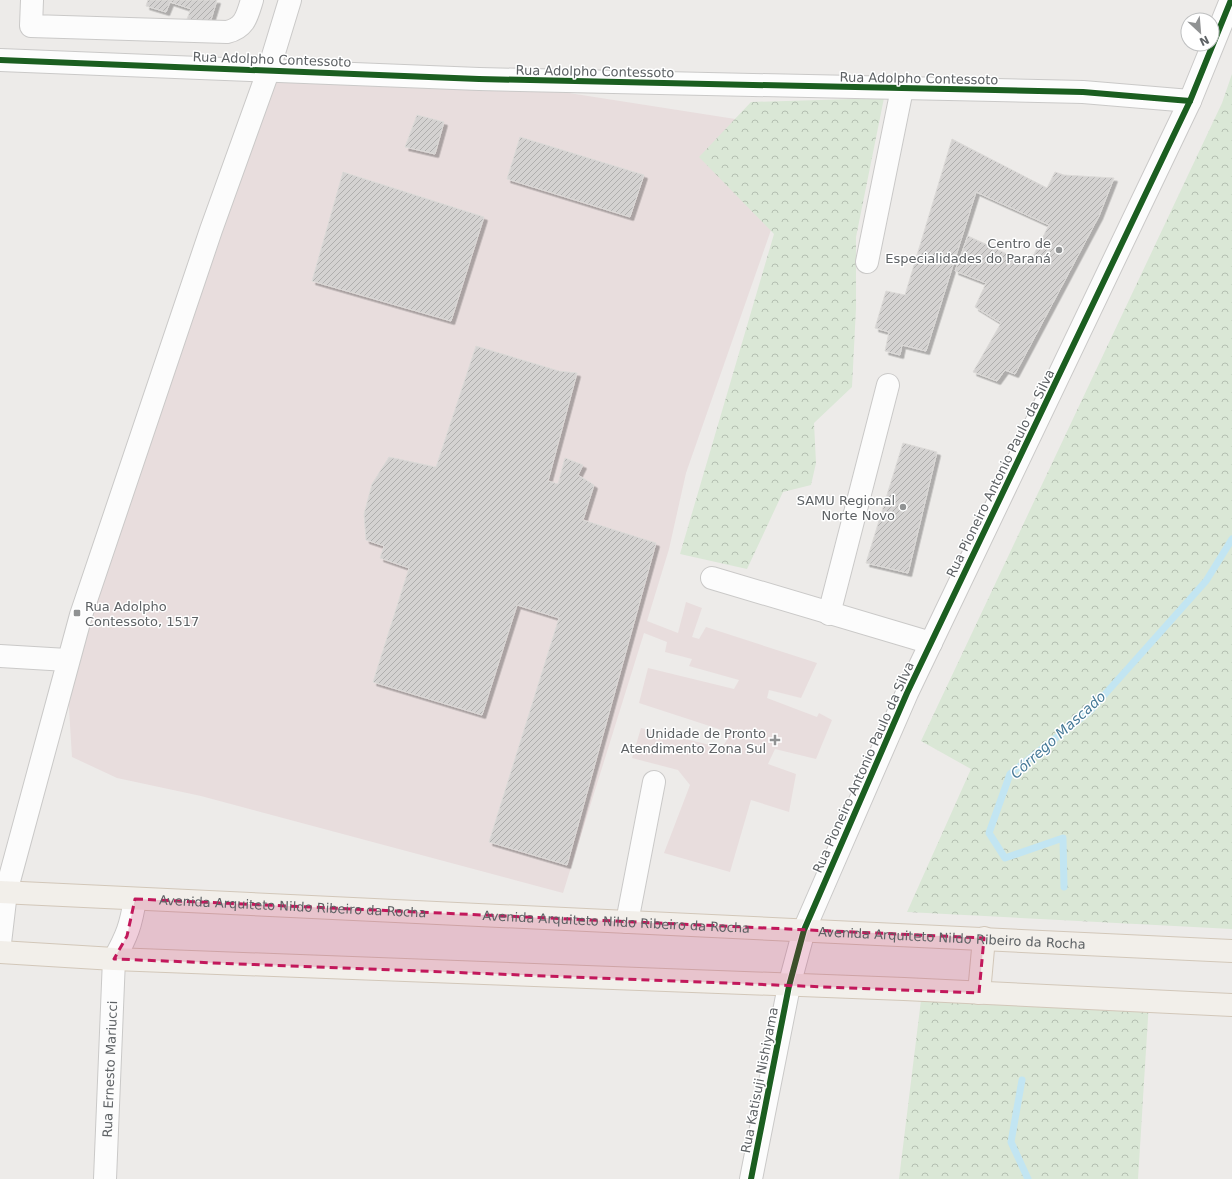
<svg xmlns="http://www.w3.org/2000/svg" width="1232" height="1179" viewBox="0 0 1232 1179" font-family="'DejaVu Sans',sans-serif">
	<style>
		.medical { fill: #e8dddd }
		.forest { fill: url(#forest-crowns) }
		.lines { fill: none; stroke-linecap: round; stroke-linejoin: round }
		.stream { stroke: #c2e5f2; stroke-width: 7 }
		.building { fill: url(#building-hatch); stroke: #dcdad8; filter: url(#shadow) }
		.minor-casing { stroke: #cac9c8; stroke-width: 24 }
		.major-casing { stroke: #d2c7b9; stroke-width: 24 }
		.minor { stroke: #fcfcfc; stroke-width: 22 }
		.major { stroke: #f2efea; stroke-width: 22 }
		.cycleway-casing { stroke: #fff; stroke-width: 8 }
		.cycleway { stroke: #1b5e20; stroke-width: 6 }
		.marked { fill: #c2185b; fill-opacity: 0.2; stroke: #c2185b; stroke-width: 3; stroke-dasharray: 8 5; stroke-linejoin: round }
		.poi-dot { fill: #909293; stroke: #fff; stroke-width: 1.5 }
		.labels { text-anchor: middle; stroke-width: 3; stroke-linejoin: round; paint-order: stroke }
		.street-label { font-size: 13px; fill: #5e6265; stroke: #fff }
		.poi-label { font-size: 13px; fill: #5e6265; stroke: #fff; text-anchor: end }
		.water-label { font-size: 14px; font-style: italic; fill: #467997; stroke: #fff }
	</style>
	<defs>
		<pattern id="forest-crowns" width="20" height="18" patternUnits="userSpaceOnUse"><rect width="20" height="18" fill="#dae7d6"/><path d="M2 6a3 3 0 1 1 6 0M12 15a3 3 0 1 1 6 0" fill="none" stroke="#b4bfb1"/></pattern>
		<pattern id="building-hatch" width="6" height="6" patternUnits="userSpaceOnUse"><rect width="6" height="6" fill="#d4d2d1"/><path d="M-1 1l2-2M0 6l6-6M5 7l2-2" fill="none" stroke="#afaead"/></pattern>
		<filter id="shadow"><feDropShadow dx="3.5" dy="3.5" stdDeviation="0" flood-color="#0004"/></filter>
	</defs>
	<rect width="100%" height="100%" fill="#edebe9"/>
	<path class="medical" d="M269,69L479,79L806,130L686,473L669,549L647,621L678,633L686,602L702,608L692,637L699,639L706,627L817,663L801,698L769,690L767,698L817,717L819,713L832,720L816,759L775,749L768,764L796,774L789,812L751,800L730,872L664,853L690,785L678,770L632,758L641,728L722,748L731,733L639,703L648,668L734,689L739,680L689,666L692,659L665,652L667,642L644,633L563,893L201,796L117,778L72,757L66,660Z"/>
	<g class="forest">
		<path d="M1232,74V929L907,912L971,769L921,741L1222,103Z"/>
		<path d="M884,98L856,237V308L852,387L814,423L816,463L811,485L783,492L747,569L680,554L774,234L699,157L751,102Z"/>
		<path d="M922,992L1149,1002L1138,1179H899Z"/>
	</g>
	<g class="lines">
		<g class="stream">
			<path d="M1064,887L1063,838L1005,858L989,833L1010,774L1090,711L1206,581L1232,539"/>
			<path d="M1022,1080L1011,1142L1028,1179"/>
		</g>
	</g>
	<g class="building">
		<path d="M148,0H217L209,26L187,19L191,9L170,2L166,12L146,6Z"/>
		<path d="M417,115L444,122L435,154L405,147Z"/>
		<path d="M520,137L644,175L630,217L507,179Z"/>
		<path d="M952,139L1047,188L1055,172L1064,175L1114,178L1099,216L1015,374L1005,370L997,381L973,372L1001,323L975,307L986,283L955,271L968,236L1029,264L1049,225L976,192L926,351L902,345L900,355L885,351L889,332L875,328L886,291L905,295Z"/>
		<path d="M343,172L484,217L451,321L312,281Z"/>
		<path d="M476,346L559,371L577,373L548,481L558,484L565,458L583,465L578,475L594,485L583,520L656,543L567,865L489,842L559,618L517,605L482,715L373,682L409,568L380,558L384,546L366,540L364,514L372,484L389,457L436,467Z"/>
		<path d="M903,443L937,452L908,573L866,563Z"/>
	</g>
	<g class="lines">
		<g class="minor-casing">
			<g id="minor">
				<path d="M32,0L31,26L227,32C245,28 247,16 252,0"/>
				<path d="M0,60L479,79L1083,92L1190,101"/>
				<path d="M867,262L902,89"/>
				<path d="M712,578L931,643"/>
				<path d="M829,614L888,385"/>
				<path d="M0,656L67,660"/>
				<path d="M627,922L654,782"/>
				<path d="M0,943L6,892L81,615L211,230L269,69L290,0"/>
				<path id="s1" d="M105,1179L114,959C127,936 131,925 135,899"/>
				<path d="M751,1179L789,986L804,930L907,693L1190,101L1231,0"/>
			</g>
		</g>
		<g class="major-casing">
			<g id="major">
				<path id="s2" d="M0,892L1232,951"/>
				<path d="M0,952L114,959L904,989L1232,1005"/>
				<path d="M979,993L984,938"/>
			</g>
		</g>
		<use href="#minor" class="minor"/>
		<use href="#major" class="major"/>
		<g class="cycleway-casing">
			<g id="cycleway">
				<path d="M0,60L479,79L1083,92L1190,101"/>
				<path d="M751,1179L789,986L804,930L907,693L1190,101L1231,0"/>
			</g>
		</g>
		<use href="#cycleway" class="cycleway"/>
	</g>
	<path class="marked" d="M135,899L984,938L979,993L114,959L127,936Z"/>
	<g class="poi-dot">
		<circle cx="1059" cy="250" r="4"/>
		<circle cx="903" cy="507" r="4"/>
		<rect x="73" y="609" width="8" height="8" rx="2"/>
		<path d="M773 734h4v4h4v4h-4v4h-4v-4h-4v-4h4z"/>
	</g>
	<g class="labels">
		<g class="street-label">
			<text transform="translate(272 59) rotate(2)" y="5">Rua Adolpho Contessoto</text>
			<text transform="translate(595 71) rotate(1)" y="5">Rua Adolpho Contessoto</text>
			<text transform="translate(919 78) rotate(1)" y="5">Rua Adolpho Contessoto</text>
			<text transform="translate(1000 473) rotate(-64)" y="5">Rua Pioneiro Antonio Paulo da Silva</text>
			<text transform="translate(863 767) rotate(-66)" y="5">Rua Pioneiro Antonio Paulo da Silva</text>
			<text dy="5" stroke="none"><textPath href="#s2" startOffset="293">Avenida Arquiteto Nildo Ribeiro da Rocha</textPath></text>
			<text dy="5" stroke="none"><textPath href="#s2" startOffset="617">Avenida Arquiteto Nildo Ribeiro da Rocha</textPath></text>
			<text dy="5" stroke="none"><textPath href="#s2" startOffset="953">Avenida Arquiteto Nildo Ribeiro da Rocha</textPath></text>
			<text dy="5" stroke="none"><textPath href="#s1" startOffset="110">Rua Ernesto Mariucci</textPath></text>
			<text transform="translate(759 1080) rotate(-79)" y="5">Rua Katisuji Nishiyama</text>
		</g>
		<g class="poi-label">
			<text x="1051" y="248">Centro de<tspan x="1051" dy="15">Especialidades do Paraná</tspan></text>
			<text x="895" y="505">SAMU Regional<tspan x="895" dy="15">Norte Novo</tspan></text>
			<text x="85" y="611" text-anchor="start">Rua Adolpho<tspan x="85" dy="15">Contessoto, 1517</tspan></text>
			<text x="766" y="738">Unidade de Pronto<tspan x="766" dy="15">Atendimento Zona Sul</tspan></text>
		</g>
		<g class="water-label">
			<text transform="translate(1058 735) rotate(-42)" y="5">Córrego Mascado</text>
		</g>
	</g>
	<g transform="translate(1200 32) rotate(154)"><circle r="19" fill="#ffffff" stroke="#bfc0c1"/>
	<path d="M0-3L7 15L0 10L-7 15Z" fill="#909293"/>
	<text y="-6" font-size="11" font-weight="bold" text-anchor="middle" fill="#5e6265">N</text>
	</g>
</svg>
